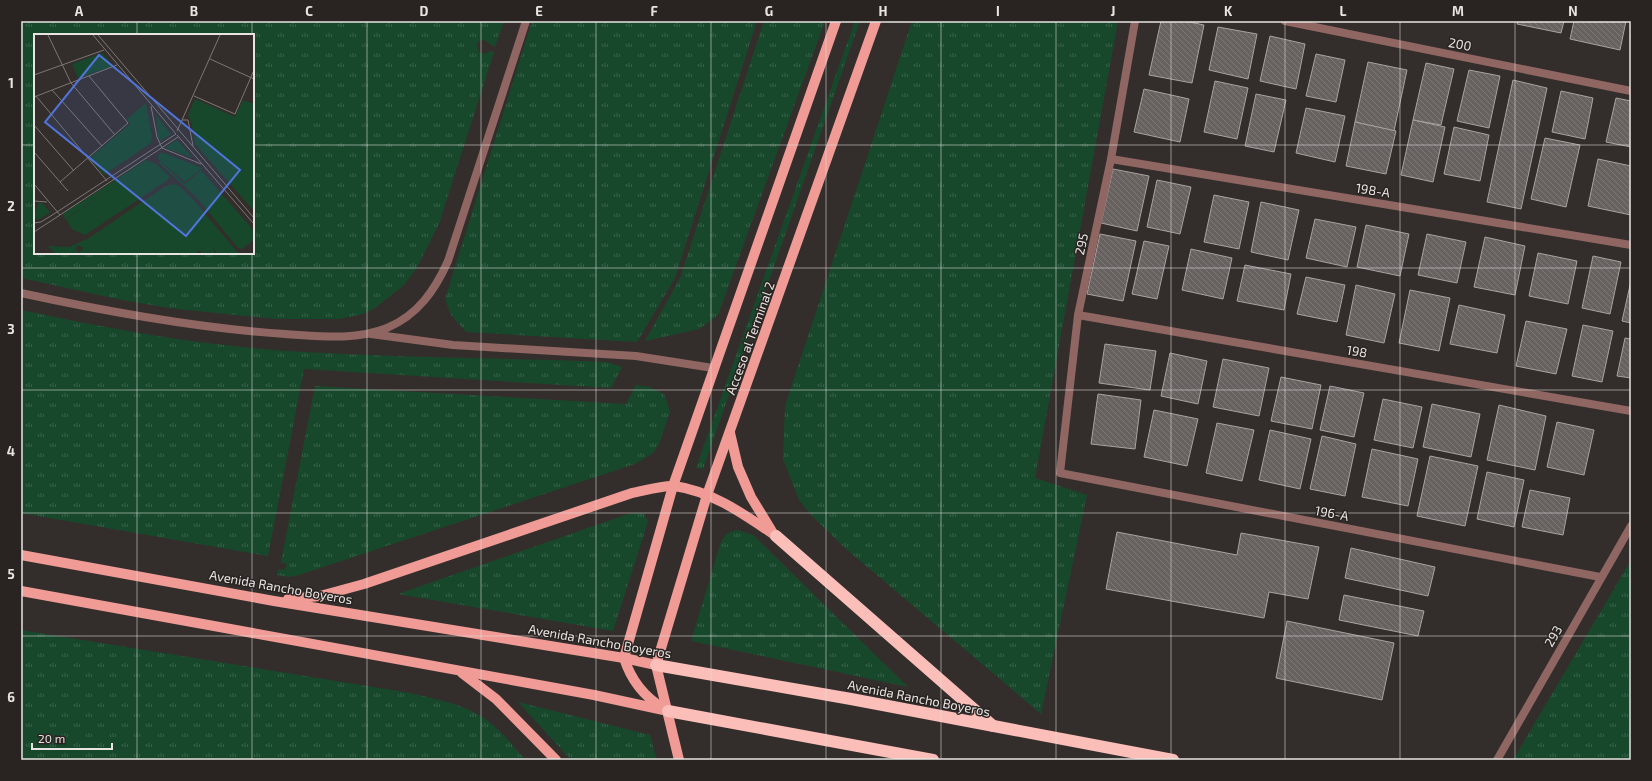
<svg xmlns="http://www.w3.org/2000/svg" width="1652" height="781" viewBox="0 0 1652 781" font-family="'Exo 2',sans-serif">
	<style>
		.grass { fill: url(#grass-tufts); fill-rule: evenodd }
		.building { fill: url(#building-back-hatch); stroke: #a9a2a0 }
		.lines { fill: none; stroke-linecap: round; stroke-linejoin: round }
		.lane { stroke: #906662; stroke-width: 8 }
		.street { stroke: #906662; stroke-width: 8 }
		.primary { stroke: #f09b95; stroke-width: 10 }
		.highway { stroke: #fcbeb8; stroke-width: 12 }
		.grid { fill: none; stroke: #e8e4e2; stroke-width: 1; stroke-opacity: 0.55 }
		.labels { text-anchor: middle; stroke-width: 3; stroke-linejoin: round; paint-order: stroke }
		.street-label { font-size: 13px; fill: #e8e4e2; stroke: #292422 }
		.inset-road { fill: none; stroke: #7b7774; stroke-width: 1 }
		.view { fill: #5074da; fill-opacity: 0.15; stroke: #5074da; stroke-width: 2 }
		.inset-edge { fill: none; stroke: #e8e4e2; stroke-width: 2 }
		.neatline { fill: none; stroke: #e8e4e2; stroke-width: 1.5 }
		.grid-label { font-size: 13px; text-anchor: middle; font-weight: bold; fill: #e8e4e2 }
	</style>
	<defs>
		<pattern id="grass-tufts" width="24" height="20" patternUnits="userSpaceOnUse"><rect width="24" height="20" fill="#17482c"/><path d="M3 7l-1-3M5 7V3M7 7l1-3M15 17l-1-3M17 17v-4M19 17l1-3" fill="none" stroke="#39624a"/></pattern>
		<pattern id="building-back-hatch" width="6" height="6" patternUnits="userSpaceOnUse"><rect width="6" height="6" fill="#67615f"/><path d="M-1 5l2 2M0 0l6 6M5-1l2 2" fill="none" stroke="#7d7876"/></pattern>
	</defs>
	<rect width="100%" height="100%" fill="#332e2b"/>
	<g class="grass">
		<path d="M21,21H504L495,47L484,40L479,41L477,44L479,52L486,54L490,51L494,52L439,224L416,269L404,285L375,308L363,314L339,319H277L176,309L122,300L21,278ZM35,35H253V253H35Z"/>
		<path d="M532,21H757L675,278L637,342L466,332L451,315L445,299Z"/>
		<path d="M764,21H825L718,315L699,329L645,341L680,278Z"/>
		<path d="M855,21H860L703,469L696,468Z"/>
		<path d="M912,21H1118L1035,478L1087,495L1041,714L846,549L813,517L799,500L783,459L785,406Z"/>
		<path d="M21,310C115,330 209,347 305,352C405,358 506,358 607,362L622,367L611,388L304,369L268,556L21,513Z"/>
		<path d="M636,385L649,387L664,394L670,411L659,444L653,453L635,464L299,575L289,577L277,575L279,569L284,570L287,564L281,562L315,386L626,404Z"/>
		<path d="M638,513L644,514L648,522L613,631L398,594L628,514Z"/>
		<path d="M738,530L753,535L908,687L691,641L720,545C724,535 727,532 738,530Z"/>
		<path d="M1631,560V760H1513Z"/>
		<path d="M21,630L410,693C439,700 471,705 494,726C506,736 515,749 526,760H21Z"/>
		<path d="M518,702L650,735L657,760H571Z"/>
	</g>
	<g class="building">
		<path d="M1161,21H1185L1204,25L1192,83L1149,75Z"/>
		<path d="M1518,21H1564L1561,33L1517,24Z"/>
		<path d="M1574,21H1626L1620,50L1570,39Z"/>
		<path d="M1218,27L1257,34L1248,79L1209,70Z"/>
		<path d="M1270,36L1305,44L1296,89L1260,81Z"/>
		<path d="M1316,54L1345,60L1336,102L1306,96Z"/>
		<path d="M1368,62L1407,70L1394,131L1355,122Z"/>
		<path d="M1426,63L1454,69L1441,125L1413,120Z"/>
		<path d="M1469,70L1500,76L1489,128L1457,121Z"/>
		<path d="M1513,80L1547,88L1521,209L1487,202Z"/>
		<path d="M1215,81L1248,88L1237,139L1204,132Z"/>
		<path d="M1144,89L1189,99L1180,142L1134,132Z"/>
		<path d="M1561,91L1593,98L1585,139L1552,132Z"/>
		<path d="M1256,94L1286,100L1274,152L1245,146Z"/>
		<path d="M1616,98L1631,101V147L1606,142Z"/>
		<path d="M1306,108L1345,116L1335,162L1296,153Z"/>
		<path d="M1413,120L1445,127L1433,182L1401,175Z"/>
		<path d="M1355,122L1396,131L1386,174L1346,166Z"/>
		<path d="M1454,127L1489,135L1480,181L1444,174Z"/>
		<path d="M1545,138L1580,145L1566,207L1531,199Z"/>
		<path d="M1598,159L1631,166V215L1588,206Z"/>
		<path d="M1113,169L1149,176L1137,231L1101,223Z"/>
		<path d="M1157,180L1191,187L1180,234L1147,227Z"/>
		<path d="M1214,195L1249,202L1239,249L1204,242Z"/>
		<path d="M1261,202L1299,210L1288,260L1251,252Z"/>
		<path d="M1315,219L1356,227L1347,267L1306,258Z"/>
		<path d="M1366,225L1409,234L1400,276L1357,267Z"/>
		<path d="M1100,234L1136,241L1123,301L1087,294Z"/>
		<path d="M1427,234L1466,242L1457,283L1418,275Z"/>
		<path d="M1485,237L1525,246L1515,295L1474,287Z"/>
		<path d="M1144,241L1169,246L1157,299L1132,294Z"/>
		<path d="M1191,249L1232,258L1223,299L1182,290Z"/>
		<path d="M1538,253L1577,261L1568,304L1529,296Z"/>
		<path d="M1593,256L1621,262L1610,314L1582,308Z"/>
		<path d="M1245,265L1291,274L1284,310L1237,301Z"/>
		<path d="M1306,277L1345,285L1337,322L1297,314Z"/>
		<path d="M1631,281V323L1622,321Z"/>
		<path d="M1356,285L1395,294L1384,343L1346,335Z"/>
		<path d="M1410,290L1450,298L1439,351L1399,343Z"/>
		<path d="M1459,305L1505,315L1497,353L1450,344Z"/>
		<path d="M1526,321L1567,329L1556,374L1516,366Z"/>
		<path d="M1583,325L1613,331L1602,382L1572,376Z"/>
		<path d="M1625,338L1631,339V378L1617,376Z"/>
		<path d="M1105,344L1156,351L1150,390L1099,383Z"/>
		<path d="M1170,353L1207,361L1198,404L1161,396Z"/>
		<path d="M1223,359L1269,368L1259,416L1213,407Z"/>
		<path d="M1281,377L1321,385L1312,429L1271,421Z"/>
		<path d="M1330,386L1364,393L1354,437L1320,430Z"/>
		<path d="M1098,394L1141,400L1135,449L1091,444Z"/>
		<path d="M1383,399L1422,407L1413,448L1374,440Z"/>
		<path d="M1432,404L1480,414L1471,457L1423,447Z"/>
		<path d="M1499,405L1546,416L1535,470L1487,460Z"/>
		<path d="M1154,410L1198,419L1187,466L1144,457Z"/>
		<path d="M1557,422L1594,430L1584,475L1547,467Z"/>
		<path d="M1217,423L1254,430L1242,481L1206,473Z"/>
		<path d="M1270,430L1311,439L1300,489L1259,480Z"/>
		<path d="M1322,436L1356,444L1345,496L1310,489Z"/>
		<path d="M1372,449L1418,459L1408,506L1362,497Z"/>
		<path d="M1430,456L1478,466L1465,526L1417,516Z"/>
		<path d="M1487,472L1524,480L1514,527L1477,519Z"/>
		<path d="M1530,490L1570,498L1563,535L1522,527Z"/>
		<path d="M1117,532L1237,555L1241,533L1319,547L1308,599L1269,592L1264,618L1106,589Z"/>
		<path d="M1351,548L1435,567L1428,596L1345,578Z"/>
		<path d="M1344,595L1424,611L1418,636L1339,620Z"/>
		<path d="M1287,621L1394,643L1382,700L1276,678Z"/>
	</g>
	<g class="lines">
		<g class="lane">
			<path d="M21,293C108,312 195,328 285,334C319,336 354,341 387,328C418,315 435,290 448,261L526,21"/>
			<path d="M371,334L453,345L636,356L713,368"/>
		</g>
		<g class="street">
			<path d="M1135,21L1111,159L1078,315L1060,473L1600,577"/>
			<path d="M1285,21L1631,91"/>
			<path d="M1111,159L1631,245"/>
			<path d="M1078,315L1631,411"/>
			<path d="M1497,760L1631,526"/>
		</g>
		<g class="primary">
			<path d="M730,433L738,467L751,497L773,533"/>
			<path d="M21,555L274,601L624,658L656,665"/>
			<path d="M21,591L594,695L668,711"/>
			<path d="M288,599L320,596L364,584L632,493C643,491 663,485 674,486C712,491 745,515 776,536"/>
			<path d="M624,658L673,486L836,21"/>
			<path d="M624,658C631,680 643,696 663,708"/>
			<path d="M656,665L707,495L876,21"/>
			<path d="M656,665L679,760"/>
			<path d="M462,673L496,699L556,760"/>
		</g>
		<g class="highway">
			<path d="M776,536L993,726"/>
			<path d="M656,665L851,699L1173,760"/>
			<path d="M668,711L933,760"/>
		</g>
	</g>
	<path class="grid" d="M137,21V35M252,21V35M367,21V760M481,21V760M596,21V760M711,21V760M826,21V760M941,21V760M1056,21V760M1171,21V760M1285,21V760M1400,21V760M1515,21V760M21,145H35M253,145H1631M137,253V760M252,253V760M21,268H1631M21,390H1631M21,513H1631M21,636H1631"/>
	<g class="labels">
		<g class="street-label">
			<text transform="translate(1460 44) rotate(11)" y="5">200</text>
			<text transform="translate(1373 190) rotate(9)" y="5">198-A</text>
			<text transform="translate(1081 244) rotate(-78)" y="5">295</text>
			<text transform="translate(750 338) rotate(-70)" y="5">Acceso al Terminal 2</text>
			<text transform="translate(1357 351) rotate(10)" y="5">198</text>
			<text transform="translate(1332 513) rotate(11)" y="5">196-A</text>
			<text transform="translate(281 587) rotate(10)" y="5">Avenida Rancho Boyeros</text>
			<text transform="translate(1553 636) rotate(-61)" y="5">293</text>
			<text transform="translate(600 641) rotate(10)" y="5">Avenida Rancho Boyeros</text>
			<text transform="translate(919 698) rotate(11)" y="5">Avenida Rancho Boyeros</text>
		</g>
	</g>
	<g transform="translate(34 34)">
		<rect width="220" height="220" fill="#332e2b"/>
		<path d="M68,19L79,32L44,44L38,30ZM161,65L201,83L209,66L220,70V177L161,110L158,91L154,81ZM112,69L118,102L117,109L70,141L56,124L96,90L93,85ZM122,81L137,100L127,107L124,105ZM143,106L159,124L134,115L132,113ZM126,119H130L168,134L151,148L123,124ZM112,126L120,129L117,130L121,129L135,142L134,146L51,201L38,195L32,185L102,139L31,185L29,180ZM126,127L151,150L167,136L220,197V206L208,215L204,214L162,163L125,129ZM139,150L145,152L158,164L204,219H183L178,213L181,219H168L164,216L163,219H45L49,214L44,211L42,214L44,219H21L14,212L35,213L55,204L130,153ZM4,169H8L16,178L4,186L0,183Z" fill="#17482c"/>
		<path class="inset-road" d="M14,1L37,49L81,101M59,1L142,100M64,1L144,95M176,25L220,45M0,41L70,16M18,56L68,112M2,62L73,147M160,62L201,80L220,36M0,63L83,31M117,72L123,103M148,86L186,1M0,91L40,137M144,95L220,184M143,97L148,86H154L159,112M143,101L220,190M123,103L128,114L167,130M0,118L34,157M26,148L94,89L55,42M0,150L26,181L144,103M0,167L13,168M23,178L142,100M0,189L7,188L23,178M0,198L26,181"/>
		<path class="view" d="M65,21L206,136L152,202L11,88Z"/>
		<rect width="220" height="220" class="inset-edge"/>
	</g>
	<rect width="1652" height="781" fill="none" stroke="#292422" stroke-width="44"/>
	<path d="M32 743v6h80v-6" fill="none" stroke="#e8e4e2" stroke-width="2"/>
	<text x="38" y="743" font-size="12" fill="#e8e4e2" stroke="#292422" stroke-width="3" paint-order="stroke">20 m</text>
	<rect x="22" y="22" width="1608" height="737" class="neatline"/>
	<g class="grid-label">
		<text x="79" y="16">A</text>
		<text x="194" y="16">B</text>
		<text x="309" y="16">C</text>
		<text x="424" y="16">D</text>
		<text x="539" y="16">E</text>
		<text x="654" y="16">F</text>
		<text x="769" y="16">G</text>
		<text x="883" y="16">H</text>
		<text x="998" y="16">I</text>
		<text x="1113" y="16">J</text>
		<text x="1228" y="16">K</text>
		<text x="1343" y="16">L</text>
		<text x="1458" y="16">M</text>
		<text x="1573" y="16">N</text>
		<text x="11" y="88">1</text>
		<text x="11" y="211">2</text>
		<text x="11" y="334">3</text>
		<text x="11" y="456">4</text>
		<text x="11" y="579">5</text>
		<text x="11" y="702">6</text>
	</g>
</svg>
